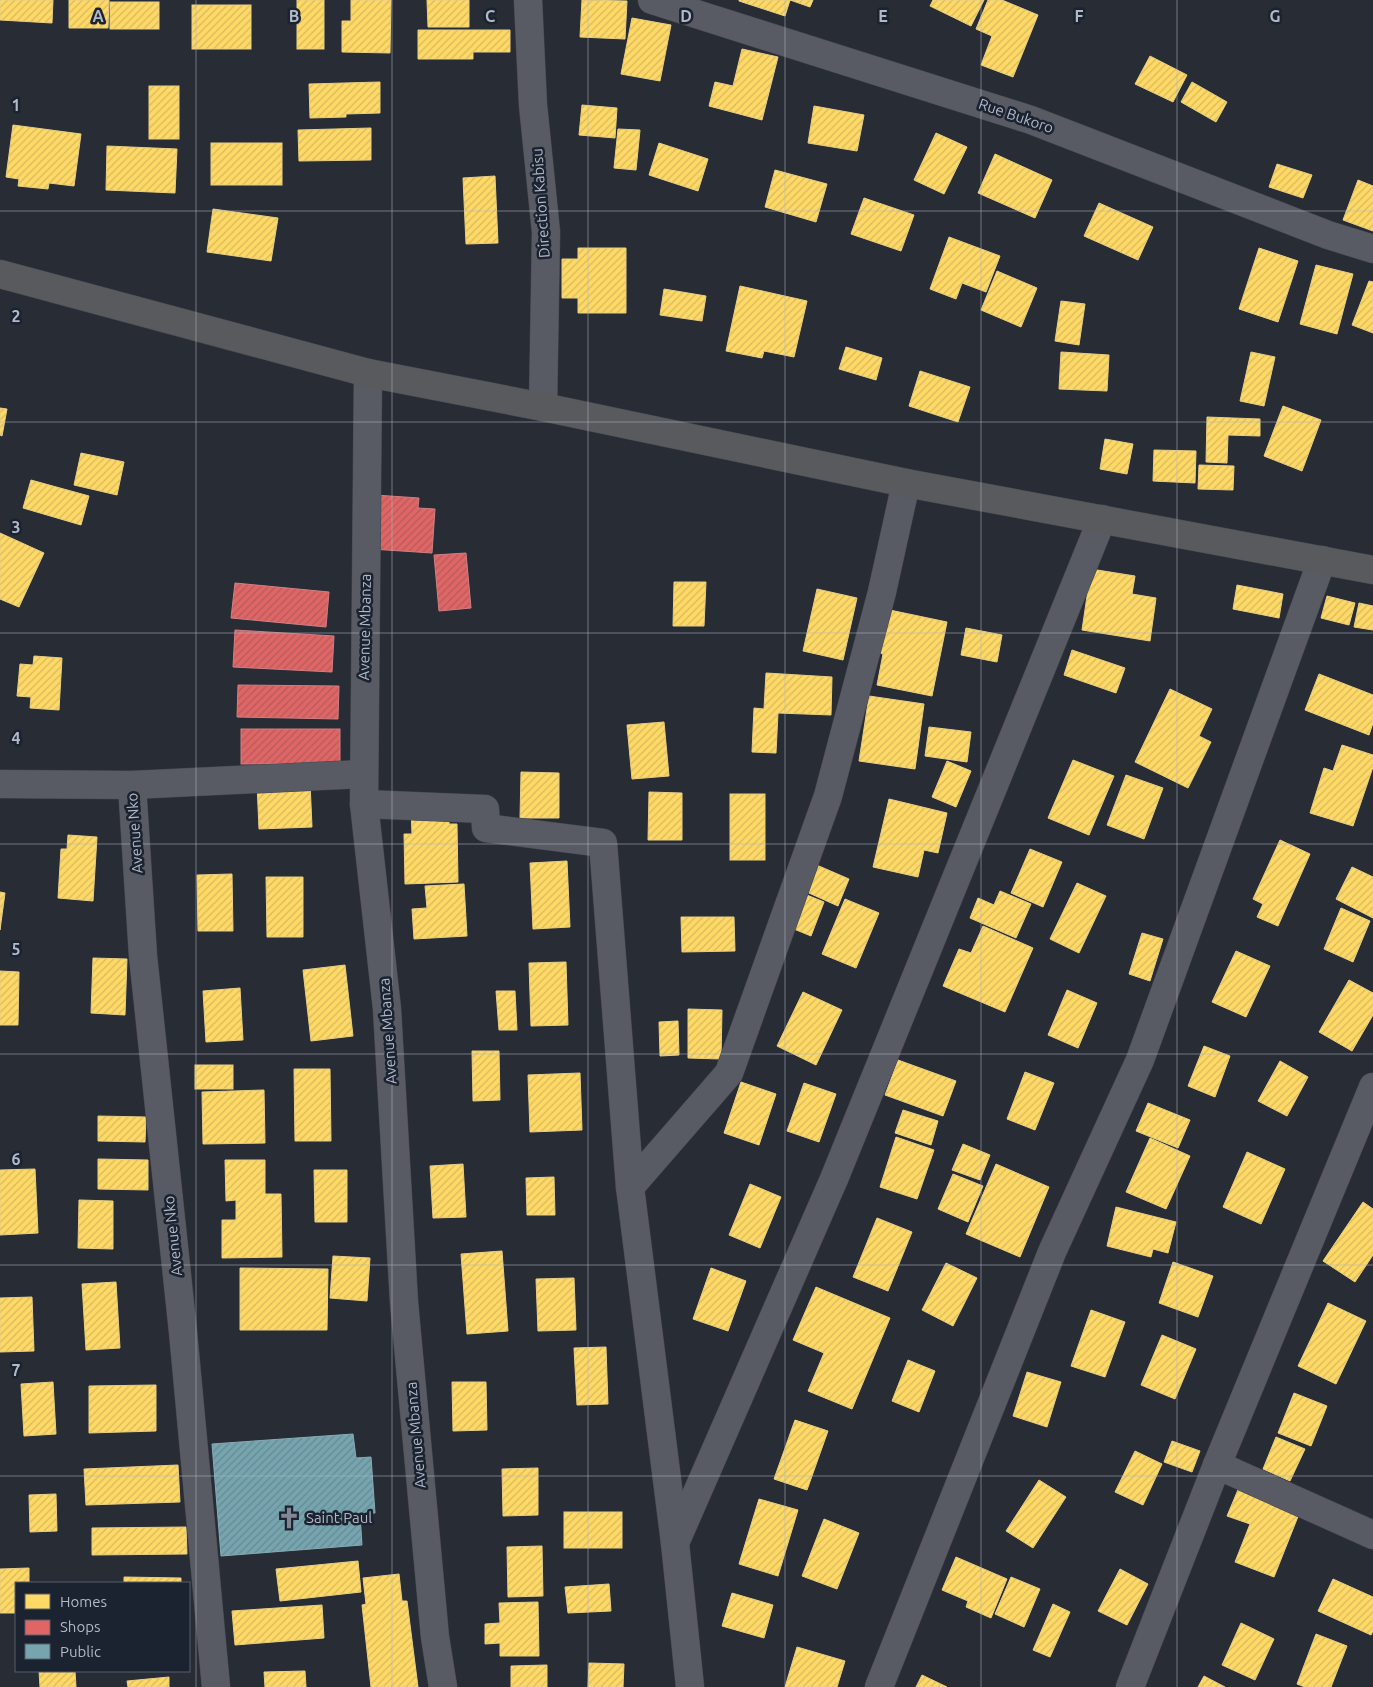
<svg xmlns="http://www.w3.org/2000/svg" width="1373" height="1687" viewBox="0 0 1373 1687" font-family="Ubuntu,sans-serif">
	<style>
		.homes { fill: url(#homes-hatch); stroke: #e8cf83 }
		.shops { fill: url(#shops-hatch); stroke: #d27f83 }
		.public { fill: url(#public-hatch); stroke: #88abb6 }
		.lines { fill: none; stroke-linecap: round; stroke-linejoin: round }
		.street-casing { stroke: #44474e; stroke-width: 29 }
		.highway-casing { stroke: #454851; stroke-width: 29 }
		.street { stroke: #585b63; stroke-width: 28 }
		.highway { stroke: #585a5d; stroke-width: 28 }
		.grid { fill: none; stroke: #b1b8c7; stroke-width: 1; stroke-opacity: 0.55 }
		.labels { text-anchor: middle; stroke-width: 5; stroke-linejoin: round; paint-order: stroke }
		.street-label { font-size: 15px; fill: #b1b8c7; stroke: #1b2230 }
		.poi-label { font-size: 15px; fill: #b1b8c7; stroke: #1b2230; text-anchor: start }
		.grid-label { font-size: 16px; text-anchor: middle; font-weight: bold; fill: #b1b8c7; stroke: #1b2230; stroke-width: 5; stroke-linejoin: round; paint-order: stroke }
	</style>
	<defs>
		<pattern id="homes-hatch" width="6" height="6" patternUnits="userSpaceOnUse" patternTransform="scale(1.25)"><rect width="6" height="6" fill="#ffd966"/><path d="M-1 1l2-2M0 6l6-6M5 7l2-2" fill="none" stroke="#d7b95e"/></pattern>
		<pattern id="shops-hatch" width="6" height="6" patternUnits="userSpaceOnUse" patternTransform="scale(1.25)"><rect width="6" height="6" fill="#e06666"/><path d="M-1 1l2-2M0 6l6-6M5 7l2-2" fill="none" stroke="#b55a5c"/></pattern>
		<pattern id="public-hatch" width="6" height="6" patternUnits="userSpaceOnUse" patternTransform="scale(1.25)"><rect width="6" height="6" fill="#76a5af"/><path d="M-1 1l2-2M0 6l6-6M5 7l2-2" fill="none" stroke="#668a92"/></pattern>
	</defs>
	<rect width="100%" height="100%" fill="#282c35"/>
	<g class="homes">
		<path d="M0,0H53L52,23L0,20Z"/>
		<path d="M69,0H109L108,28H69Z"/>
		<rect x="297" y="0" width="27" height="49"/>
		<path d="M351,0H391L390,53L342,52V21H351Z"/>
		<path d="M427,0H469V27H428Z"/>
		<path d="M582,0L627,1L625,39L580,37Z"/>
		<path d="M739,0H813L810,7L790,0L785,16L739,1Z"/>
		<path d="M933,0H984L971,26L930,6Z"/>
		<path d="M988,0H1002L1038,15L1013,77L981,65L992,36L976,29Z"/>
		<rect x="110" y="2" width="49" height="27"/>
		<rect x="192" y="5" width="59" height="44"/>
		<path d="M632,18L671,25L660,81L621,74Z"/>
		<path d="M418,30H510V52H473V59H418Z"/>
		<path d="M742,49L778,57L762,120L709,106L715,82L733,86Z"/>
		<path d="M1150,56L1187,75L1173,102L1135,84Z"/>
		<path d="M380,82V113L346,114V117L310,118L309,84Z"/>
		<path d="M1192,82L1227,102L1216,122L1181,102Z"/>
		<rect x="149" y="86" width="30" height="53"/>
		<path d="M582,105L617,108L615,138L579,135Z"/>
		<path d="M814,106L864,115L857,151L808,143Z"/>
		<path d="M13,125L81,134L74,186L49,183L48,189L18,186L19,179L6,177Z"/>
		<path d="M371,128V160L299,161L298,130Z"/>
		<path d="M618,129L640,130L636,170L614,168Z"/>
		<path d="M936,133L967,147L944,194L914,180Z"/>
		<rect x="211" y="143" width="71" height="42"/>
		<path d="M659,143L708,159L698,191L649,175Z"/>
		<path d="M107,146L177,149L175,193L106,190Z"/>
		<path d="M995,154L1052,180L1035,218L978,193Z"/>
		<path d="M1277,164L1312,175L1303,198L1269,187Z"/>
		<path d="M775,170L827,184L816,222L765,207Z"/>
		<path d="M495,176L498,243L466,244L463,178Z"/>
		<path d="M1358,180L1373,186V231L1343,220Z"/>
		<path d="M864,198L914,215L901,251L851,234Z"/>
		<path d="M1099,203L1153,227L1138,260L1084,236Z"/>
		<path d="M213,209L278,218L271,261L207,252Z"/>
		<path d="M949,237L1000,256L986,292L962,283L956,299L930,289Z"/>
		<path d="M578,248H626V313H578V298H562V259H578Z"/>
		<path d="M1259,248L1298,261L1278,322L1239,309Z"/>
		<path d="M1316,265L1353,274L1337,334L1300,324Z"/>
		<path d="M997,271L1037,288L1021,327L981,310Z"/>
		<path d="M1369,281L1373,282V333L1352,325Z"/>
		<path d="M740,286L807,301L794,357L764,351L762,358L726,351Z"/>
		<path d="M664,289L706,296L702,321L660,315Z"/>
		<path d="M1061,301L1085,304L1079,345L1055,341Z"/>
		<path d="M846,347L882,358L876,380L839,369Z"/>
		<path d="M1061,352L1109,355L1107,391L1059,389Z"/>
		<path d="M1251,352L1275,357L1264,406L1240,401Z"/>
		<path d="M920,371L970,387L958,422L909,406Z"/>
		<path d="M1283,406L1321,420L1302,471L1264,456Z"/>
		<path d="M0,408L7,409L2,436L0,435Z"/>
		<path d="M1207,417L1260,419V436L1228,435L1227,463L1206,462Z"/>
		<path d="M1105,439L1133,444L1127,474L1100,469Z"/>
		<path d="M1154,450L1196,451L1195,483L1153,481Z"/>
		<path d="M81,453L124,462L117,495L74,485Z"/>
		<path d="M1199,465L1234,466L1233,490L1198,489Z"/>
		<path d="M31,480L89,496L81,525L23,508Z"/>
		<path d="M0,533L44,553L19,607L0,599Z"/>
		<path d="M1091,569L1135,576L1132,594L1156,598L1150,641L1082,630Z"/>
		<path d="M674,582H706L704,626H673Z"/>
		<path d="M1237,585L1283,594L1279,618L1233,609Z"/>
		<path d="M817,589L857,598L843,660L803,651Z"/>
		<path d="M1327,596L1355,603L1349,625L1321,618Z"/>
		<path d="M1359,603L1373,606V630L1354,627Z"/>
		<path d="M885,609L947,622L932,696L877,685L883,654L876,652Z"/>
		<path d="M966,628L1002,635L997,662L961,655Z"/>
		<path d="M1072,650L1125,668L1116,693L1064,675Z"/>
		<path d="M34,656L62,658L59,710L30,708L31,697L17,696L20,664L33,665Z"/>
		<path d="M766,673L832,677L831,715L778,713L776,753L752,752L754,708L764,709Z"/>
		<path d="M1319,674L1373,695V723L1369,735L1305,710Z"/>
		<path d="M1170,689L1212,709L1199,736L1211,742L1188,788L1135,762Z"/>
		<path d="M869,696L924,704L915,769L859,761Z"/>
		<path d="M664,722L669,776L632,779L627,725Z"/>
		<path d="M929,727L971,732L967,762L925,756Z"/>
		<path d="M1342,745L1373,755V767L1353,826L1310,813L1324,768L1333,771Z"/>
		<path d="M1073,760L1114,776L1089,835L1048,818Z"/>
		<path d="M947,761L971,771L956,807L932,797Z"/>
		<path d="M521,772L559,773V818H520Z"/>
		<path d="M1126,775L1163,788L1144,839L1107,825Z"/>
		<path d="M310,782L312,827L259,829L257,784Z"/>
		<path d="M649,792L682,793V840H648Z"/>
		<rect x="730" y="794" width="35" height="66"/>
		<path d="M889,799L947,813L938,853L924,850L918,877L873,867Z"/>
		<path d="M449,809V824H457L458,882L405,884L404,834H412L411,810Z"/>
		<path d="M68,835L97,837L93,901L58,898L61,849H67Z"/>
		<path d="M1280,840L1310,854L1278,926L1257,917L1263,904L1253,899Z"/>
		<path d="M1030,849L1062,862L1043,907L1011,893Z"/>
		<path d="M567,861L570,927L533,929L530,863Z"/>
		<path d="M812,863L849,879L838,906L800,889Z"/>
		<path d="M1352,867L1373,877V918L1336,899Z"/>
		<path d="M232,874L233,931H198L197,875Z"/>
		<path d="M266,877H303V937H267Z"/>
		<path d="M1077,883L1106,896L1079,953L1050,939Z"/>
		<path d="M464,884L467,936L414,939L412,909L427,908L425,886Z"/>
		<path d="M1000,891L1031,904L1016,938L970,918L978,898L994,905Z"/>
		<path d="M0,892L5,893L0,930Z"/>
		<path d="M802,893L824,902L811,936L789,927Z"/>
		<path d="M845,899L879,913L856,968L822,954Z"/>
		<path d="M1341,908L1370,921L1353,962L1324,949Z"/>
		<path d="M681,917H734L735,951L682,952Z"/>
		<path d="M983,926L1033,948L1005,1012L943,986L959,949L971,953Z"/>
		<path d="M1142,933L1163,939L1150,981L1129,974Z"/>
		<path d="M1236,951L1270,966L1246,1017L1212,1002Z"/>
		<path d="M93,958L127,959L125,1015L91,1013Z"/>
		<path d="M566,962L568,1025L531,1026L529,963Z"/>
		<path d="M345,965L353,1036L311,1041L303,970Z"/>
		<path d="M0,971L19,972L18,1025H0Z"/>
		<path d="M1349,980L1373,993V1015L1352,1051L1319,1032Z"/>
		<path d="M240,988L243,1040L206,1042L203,991Z"/>
		<path d="M1067,990L1097,1003L1078,1048L1048,1035Z"/>
		<path d="M496,991H515L517,1030H499Z"/>
		<path d="M803,992L842,1010L816,1065L777,1046Z"/>
		<path d="M688,1009L722,1010L721,1059L688,1058Z"/>
		<path d="M678,1021L679,1055L660,1056L659,1022Z"/>
		<path d="M1204,1046L1230,1056L1215,1097L1188,1086Z"/>
		<path d="M472,1051H499L500,1100L473,1101Z"/>
		<path d="M898,1060L956,1081L943,1116L885,1095Z"/>
		<path d="M1280,1061L1308,1077L1287,1116L1258,1101Z"/>
		<rect x="195" y="1065" width="38" height="24"/>
		<path d="M294,1069H330L331,1141H295Z"/>
		<path d="M1025,1072L1054,1083L1035,1130L1007,1119Z"/>
		<path d="M580,1073L582,1130L530,1132L528,1075Z"/>
		<path d="M741,1082L776,1094L759,1145L724,1133Z"/>
		<path d="M804,1083L836,1094L819,1142L787,1131Z"/>
		<path d="M264,1090L265,1143L203,1144L202,1092Z"/>
		<path d="M1148,1103L1190,1120L1178,1148L1136,1131Z"/>
		<path d="M903,1110L938,1121L931,1145L895,1133Z"/>
		<path d="M98,1116L146,1117L145,1142L98,1141Z"/>
		<path d="M896,1137L934,1150L917,1199L880,1187Z"/>
		<path d="M1150,1138L1190,1156L1166,1209L1126,1192Z"/>
		<path d="M963,1144L990,1155L980,1180L952,1170Z"/>
		<path d="M1247,1152L1285,1169L1261,1224L1223,1207Z"/>
		<path d="M98,1159L148,1160V1190L98,1189Z"/>
		<path d="M225,1160H265V1194H281L282,1257L222,1258V1220H236V1200L226,1201Z"/>
		<path d="M463,1164L466,1217L433,1218L430,1166Z"/>
		<path d="M996,1164L1049,1187L1020,1257L966,1234Z"/>
		<path d="M35,1169L38,1233L0,1235V1170Z"/>
		<path d="M314,1170H347V1222H315Z"/>
		<path d="M953,1174L983,1186L968,1222L938,1209Z"/>
		<path d="M554,1177L555,1215H527L526,1178Z"/>
		<path d="M750,1184L781,1197L760,1248L729,1235Z"/>
		<path d="M79,1200L113,1201V1249L78,1248Z"/>
		<path d="M1363,1202L1373,1209V1255L1355,1282L1323,1261Z"/>
		<path d="M1116,1207L1176,1222L1168,1253L1153,1249L1151,1257L1107,1246Z"/>
		<path d="M877,1218L912,1232L888,1291L853,1277Z"/>
		<path d="M502,1251L508,1331L467,1334L461,1254Z"/>
		<path d="M333,1256L370,1258L367,1301L330,1298Z"/>
		<path d="M1173,1262L1213,1276L1198,1317L1159,1303Z"/>
		<path d="M946,1263L977,1278L953,1326L922,1310Z"/>
		<path d="M240,1268L328,1269L327,1330H240Z"/>
		<path d="M711,1268L746,1281L728,1331L693,1319Z"/>
		<path d="M574,1278L576,1330L538,1331L536,1279Z"/>
		<path d="M116,1282L120,1348L86,1350L82,1284Z"/>
		<path d="M816,1287L890,1318L852,1409L808,1391L824,1353L793,1340Z"/>
		<path d="M32,1297L34,1351L0,1352V1298Z"/>
		<path d="M1328,1303L1366,1321L1336,1384L1298,1366Z"/>
		<path d="M1091,1310L1125,1322L1105,1377L1071,1366Z"/>
		<path d="M1162,1335L1196,1349L1175,1399L1141,1385Z"/>
		<path d="M606,1347L608,1404L577,1405L574,1348Z"/>
		<path d="M908,1360L935,1371L919,1412L892,1401Z"/>
		<path d="M1027,1372L1061,1382L1047,1427L1013,1416Z"/>
		<path d="M53,1382L56,1434L24,1436L21,1384Z"/>
		<path d="M452,1382H486L487,1430L453,1431Z"/>
		<path d="M156,1385V1431L89,1433V1386Z"/>
		<path d="M1294,1393L1327,1406L1311,1446L1278,1433Z"/>
		<path d="M795,1420L828,1431L807,1490L774,1479Z"/>
		<path d="M1276,1437L1305,1449L1290,1481L1263,1469Z"/>
		<path d="M1172,1441L1200,1451L1192,1472L1164,1462Z"/>
		<path d="M1135,1451L1162,1464L1143,1505L1115,1492Z"/>
		<path d="M178,1465L180,1502L86,1505L84,1469Z"/>
		<path d="M538,1468V1515L503,1516L502,1469Z"/>
		<path d="M1039,1480L1066,1497L1033,1548L1006,1531Z"/>
		<path d="M1240,1485L1301,1509L1274,1577L1235,1562L1250,1524L1227,1516Z"/>
		<path d="M56,1494L57,1531L30,1532L29,1495Z"/>
		<path d="M759,1499L798,1510L778,1576L739,1564Z"/>
		<rect x="564" y="1512" width="58" height="36"/>
		<path d="M824,1519L859,1533L837,1589L802,1576Z"/>
		<path d="M186,1527L187,1554L92,1555V1528Z"/>
		<path d="M542,1546L543,1596L508,1597L507,1547Z"/>
		<path d="M956,1557L1007,1579L991,1618L966,1607L968,1601L942,1590Z"/>
		<path d="M358,1561L361,1592L280,1601L276,1569Z"/>
		<path d="M29,1568V1583H16V1613H0V1569Z"/>
		<path d="M1120,1569L1148,1584L1127,1625L1098,1611Z"/>
		<path d="M399,1574L402,1601H407L418,1687H371L362,1605L366,1604L363,1578Z"/>
		<path d="M124,1577L181,1578V1583H124Z"/>
		<path d="M1011,1577L1040,1589L1024,1627L995,1614Z"/>
		<path d="M1333,1579L1373,1597V1631L1371,1635L1318,1611Z"/>
		<path d="M609,1584L611,1611L568,1613L565,1587Z"/>
		<path d="M732,1593L773,1605L764,1638L722,1626Z"/>
		<path d="M538,1602L539,1656H500V1643L485,1644V1624L500,1623L499,1603Z"/>
		<path d="M1053,1604L1070,1612L1050,1657L1033,1650Z"/>
		<path d="M322,1605L324,1638L235,1645L232,1611Z"/>
		<path d="M1241,1623L1274,1639L1255,1680L1222,1665Z"/>
		<path d="M1316,1634L1347,1646L1331,1687H1305L1297,1684Z"/>
		<path d="M797,1647L845,1661L837,1687H785Z"/>
		<path d="M589,1663L624,1664L623,1687H588Z"/>
		<path d="M547,1665V1687H511V1666Z"/>
		<path d="M39,1671H75L76,1687H40Z"/>
		<path d="M305,1671L306,1687H265L264,1672Z"/>
		<path d="M922,1675L947,1687H916Z"/>
		<path d="M1204,1676L1225,1687H1198Z"/>
		<path d="M169,1677V1687H128L127,1681Z"/>
	</g>
	<g class="shops">
		<path d="M375,495L419,498L418,508L435,509L432,553L371,549Z"/>
		<path d="M466,553L471,608L439,611L434,555Z"/>
		<path d="M235,583L329,592L326,627L231,618Z"/>
		<path d="M235,630L334,636L332,672L233,667Z"/>
		<path d="M238,685L339,686L338,719L237,717Z"/>
		<rect x="241" y="729" width="99" height="35"/>
	</g>
	<path class="public" d="M353,1434L356,1458L371,1457L375,1513L360,1514L362,1545L221,1556L212,1444Z"/>
	<g class="lines">
		<g class="street-casing">
			<g id="street">
				<path d="M528,0L533,105L546,232L543,407"/>
				<path d="M652,0L1031,120L1328,235L1373,249"/>
				<path d="M368,373L364,804L387,1009L404,1302L435,1637L443,1687"/>
				<path d="M0,784L132,785L363,774"/>
				<path d="M132,785L143,956L183,1332L216,1687"/>
				<path d="M364,804L485,809L486,828L603,843L630,1187L675,1543L690,1687"/>
				<path d="M630,1187L729,1073L828,796L882,592L906,483"/>
				<path d="M1217,1465L1373,1535"/>
				<path d="M675,1543L834,1179L1102,519"/>
				<path d="M879,1687L1052,1252L1140,1060L1322,560"/>
				<path d="M1130,1687L1217,1465L1373,1087"/>
			</g>
		</g>
		<g class="highway-casing">
			<path id="highway" d="M0,274L368,373L543,407L906,483L1373,570"/>
		</g>
		<use href="#street" class="street"/>
		<use href="#highway" class="highway"/>
	</g>
	<path class="grid" d="M196,0V1687M392,0V1687M588,0V1687M785,0V1687M981,0V1687M1177,0V1687M0,211H1373M0,422H1373M0,633H1373M0,844H1373M0,1054H1373M0,1265H1373M0,1476H1373"/>
	<defs>
		<g id="church-bare" transform="scale(1.725)"><path d="M-1.2-6h2.4v3.5h3.3v2.4h-3.3V6h-2.4V-.1h-3.3v-2.4h3.3Z" fill="#818794" stroke="#1b2230" stroke-width="2.5" paint-order="stroke"/></g>
	</defs>
	<g fill-rule="evenodd">
		<use href="#church-bare" x="289" y="1518"/>
	</g>
	<g class="labels">
		<g class="street-label">
			<text transform="translate(1016 116) rotate(19)" y="5">Rue Bukoro</text>
			<text transform="translate(541 203) rotate(-94)" y="5">Direction Kabisu</text>
			<text transform="translate(365 627) rotate(-89)" y="5">Avenue Mbanza</text>
			<text transform="translate(135 833) rotate(-94)" y="5">Avenue Nko</text>
			<text transform="translate(388 1031) rotate(-94)" y="5">Avenue Mbanza</text>
			<text transform="translate(173 1236) rotate(-96)" y="5">Avenue Nko</text>
			<text transform="translate(416 1435) rotate(-95)" y="5">Avenue Mbanza</text>
		</g>
		<g class="poi-label">
			<text x="306" y="1523">Saint Paul</text>
		</g>
	</g>
	<g class="grid-label">
		<text x="98" y="22">A</text>
		<text x="294" y="22">B</text>
		<text x="490" y="22">C</text>
		<text x="686" y="22">D</text>
		<text x="883" y="22">E</text>
		<text x="1079" y="22">F</text>
		<text x="1275" y="22">G</text>
		<text x="16" y="111">1</text>
		<text x="16" y="322">2</text>
		<text x="16" y="533">3</text>
		<text x="16" y="744">4</text>
		<text x="16" y="955">5</text>
		<text x="16" y="1165">6</text>
		<text x="16" y="1376">7</text>
	</g>
	<rect x="15" y="1582" width="175" height="90" fill="#1b2230" stroke="#575e6c"/>
	<rect x="25" y="1594" width="25" height="15" fill="#ffd966" stroke="#575e6c"/>
	<text x="60" y="1607" font-size="15" fill="#b1b8c7">Homes</text>
	<rect x="25" y="1620" width="25" height="15" fill="#e06666" stroke="#575e6c"/>
	<text x="60" y="1632" font-size="15" fill="#b1b8c7">Shops</text>
	<rect x="25" y="1644" width="25" height="15" fill="#76a5af" stroke="#575e6c"/>
	<text x="60" y="1657" font-size="15" fill="#b1b8c7">Public</text>
</svg>
